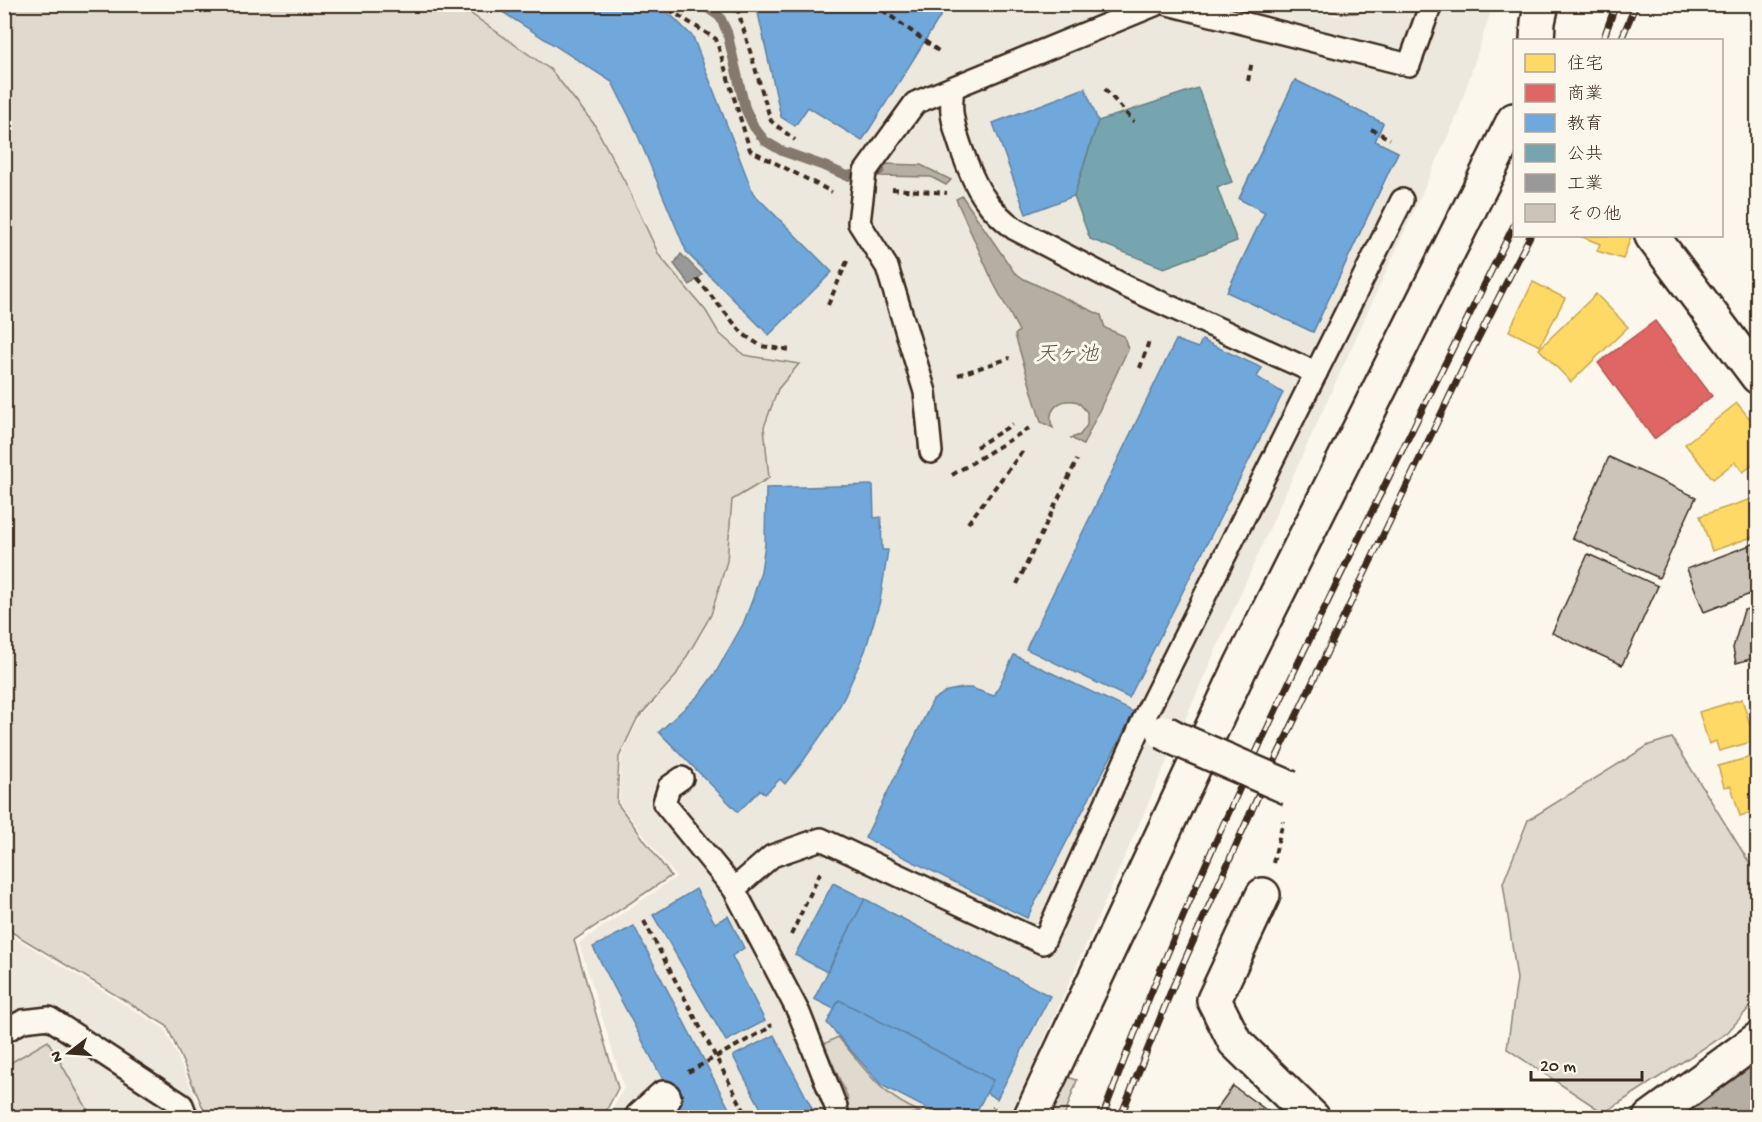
<svg xmlns="http://www.w3.org/2000/svg" width="1762" height="1122" viewBox="0 0 1762 1122" font-family="'Gochi Hand','Klee One',sans-serif">
	<style>
		.built { fill: #ede8dd }
		.green { fill: #dfd9ce; stroke: #8d8276; stroke-width: 1.5 }
		.water { fill: #b6aea2; stroke: #85796d; stroke-width: 1.5 }
		.homes { fill: #ffd966; stroke: #c4a450; stroke-width: 1.5 }
		.shops { fill: #e06666; stroke: #ae5450; stroke-width: 1.5 }
		.schools { fill: #6fa8dc; stroke: #5f82a3; stroke-width: 1.5 }
		.public { fill: #76a5af; stroke: #648084; stroke-width: 1.5 }
		.industry { fill: #999; stroke: #7d7874; stroke-width: 1.5 }
		.lines { fill: none; stroke-linecap: round; stroke-linejoin: round }
		.stream { stroke: #85796d; stroke-width: 10 }
		.river { stroke: #b6aea2; stroke-width: 68 }
		.building { fill: #ccc4b9; stroke: #3b2a1e; stroke-width: 1.5 }
		.lane-casing { stroke: #3b2a1e; stroke-width: 26 }
		.street-casing { stroke: #3b2a1e; stroke-width: 38 }
		.secondary-casing { stroke: #3b2a1e; stroke-width: 38 }
		.path { stroke: #3b2a1e; stroke-width: 4; stroke-dasharray: 6 4.5; stroke-linecap: butt }
		.lane { stroke: #fbf7ec; stroke-width: 21 }
		.street { stroke: #fbf7ec; stroke-width: 33 }
		.secondary { stroke: #fbf7ec; stroke-width: 33 }
		.rail-casing { stroke: #3b2a1e; stroke-width: 7 }
		.rail { stroke: #fbf7ec; stroke-width: 4.5; stroke-dasharray: 14; stroke-linecap: butt }
		.street-bridge-casing { stroke: #3b2a1e; stroke-width: 38; stroke-linecap: butt }
		.street-bridge { stroke: #fbf7ec; stroke-width: 33 }
		.labels { text-anchor: middle; stroke-width: 6; stroke-linejoin: round; paint-order: stroke }
		.water-label { font-size: 21px; font-style: italic; fill: #605246; stroke: #fbf7ec }
	</style>
	<rect width="100%" height="100%" fill="#fbf7ec"/>
	<filter id="ink" filterUnits="userSpaceOnUse"><feTurbulence type="fractalNoise" baseFrequency=".0167" numOctaves="2"/><feDisplacementMap in="SourceGraphic" scale="12" xChannelSelector="R" yChannelSelector="G"/><feConvolveMatrix kernelMatrix="1 2 1 2 8 2 1 2 1" color-interpolation-filters="sRGB"/></filter>
	<g filter="url(#ink)">
		<g class="built">
			<path d="M1298,4L1336,16L1367,13L1384,5H1493L1457,116L1278,509L1010,1117H607L624,1088L579,943L676,877L619,803L621,757L638,721L676,678L712,616L728,561L733,501L748,385L745,355L720,332L707,311L660,255L627,184L595,124L551,70L468,11L465,5Z"/>
			<path d="M4,926L11,935L165,1029L204,1117H5Z"/>
		</g>
		<g class="green">
			<path d="M5,4L464,5L467,11L551,70L594,124L626,184L659,255L706,311L719,333L744,355L799,364L778,389L764,427L769,478L732,500L727,561L711,615L675,677L637,719L619,757L617,803L671,876L574,940L618,1088L603,1117H207L167,1026L13,933L5,922Z"/>
			<path d="M1304,5L1381,4V5C1353,19 1333,13 1304,5Z"/>
			<path d="M1672,738L1757,875V999L1727,1033L1604,1113L1507,1049L1517,979L1503,883L1528,820L1649,745Z"/>
			<path d="M838,1037C867,1070 878,1094 920,1112L900,1117H850L847,1096L824,1044Z"/>
			<path d="M48,1041L92,1117H5V1066Z"/>
			<path d="M1064,1076L1077,1080L1064,1117L1044,1118Z"/>
		</g>
		<g class="water">
			<path d="M881,164L921,165L951,180L946,185L931,177L879,176Z"/>
			<path d="M962,196L1014,272L1024,279L1101,315L1105,328L1124,336L1128,349L1083,445L1071,438L1080,435L1087,425V412L1078,402C1060,397 1045,410 1053,428L1041,422L1015,335L1019,331L993,282L956,199Z"/>
		</g>
		<g class="homes">
			<path d="M1580,236H1625L1631,237L1623,259L1597,251L1600,244Z"/>
			<path d="M1533,282L1565,298L1540,346L1509,331Z"/>
			<path d="M1596,294L1628,327L1571,382L1539,349Z"/>
			<path d="M1737,403L1754,424L1758,421V461L1743,472L1735,462L1713,479L1685,444Z"/>
			<path d="M1758,497V535L1712,551L1700,516Z"/>
			<path d="M1742,699L1755,741L1719,751L1716,741L1709,744L1699,712Z"/>
			<path d="M1751,757L1755,769L1758,768V810L1740,816L1731,786L1724,787L1718,766Z"/>
			<path d="M1758,829V844L1750,834Z"/>
		</g>
		<path class="shops" d="M1655,321L1712,396L1654,439L1598,363Z"/>
		<g class="schools">
			<path d="M490,4H655L672,16L693,37L753,193L832,272L769,335L687,253L633,124L612,82Z"/>
			<path d="M756,4H948L862,141L808,107L795,126L781,117Z"/>
			<path d="M1295,80L1383,123L1375,141L1398,152L1313,332L1227,292L1265,212L1239,199Z"/>
			<path d="M1295,80L1383,123L1375,141L1398,152L1313,332L1227,292L1265,212L1239,199Z"/>
			<path d="M1085,88L1098,121L1074,196L1026,214L993,123Z"/>
			<path d="M1176,340L1198,348L1202,340L1262,368L1257,377L1283,393L1129,698L1026,649Z"/>
			<path d="M873,485L874,518L881,517L882,550H888L880,601L865,651L844,698L831,721L801,764L785,784L780,779L765,794L760,790L738,812L659,732L699,695L716,672L743,624L753,598L761,571L765,544L766,488Z"/>
			<path d="M1014,655L1134,712L1027,918L865,838L933,700L947,691L963,688H971L994,696Z"/>
			<path d="M833,883L865,899L827,972L795,955Z"/>
			<path d="M696,889L715,923L728,916L744,948L732,956L765,1021L726,1041L653,915Z"/>
			<path d="M865,899L1050,996L997,1099L986,1093L993,1080L839,1000L834,1009L814,999Z"/>
			<path d="M634,926L734,1118H683L593,947Z"/>
			<path d="M839,1000L993,1080L973,1118H945L881,1085L827,1023Z"/>
			<path d="M774,1035L817,1118H766L733,1056Z"/>
		</g>
		<path class="public" d="M1198,88L1232,182L1217,187L1237,241L1164,268L1090,239L1074,196L1098,121Z"/>
		<path class="industry" d="M681,254L702,275L690,285L674,264Z"/>
		<g class="lines">
			<path class="stream" d="M702,4L720,17L727,32L745,108L754,127L765,141L782,151L827,167L847,176L880,170"/>
			<path class="river" d="M1713,1118L1758,1081"/>
		</g>
		<g class="building">
			<path d="M1609,457L1696,497L1659,578L1572,538Z"/>
			<path d="M1758,542V591L1704,612L1687,569Z"/>
			<path d="M1588,554L1658,586L1622,665L1552,633Z"/>
			<path d="M1758,606V657L1736,663L1733,648L1744,610Z"/>
			<path d="M1233,1086L1273,1115L1271,1118H1210Z"/>
		</g>
		<g class="lines">
			<g class="lane-casing">
				<g id="lane">
					<path d="M1168,4L1409,65L1431,4"/>
					<path d="M953,88C952,96 951,104 952,112C954,133 972,182 985,199C993,211 1003,220 1015,229L1127,287L1316,373"/>
					<path d="M931,452L925,392L887,267L859,223L865,172L915,103L1157,4"/>
					<path d="M682,778L669,787L664,803L734,889L799,1013L836,1107L838,1118"/>
					<path d="M734,889L772,856L821,839L1043,943L1146,714L1402,200"/>
					<path d="M4,1032L23,1021L49,1018L182,1105L187,1118"/>
				</g>
			</g>
			<g class="street-casing">
				<g id="street">
					<path d="M1263,895L1214,1000L1235,1042L1313,1118"/>
					<path d="M642,1118L664,1098"/>
					<path d="M1030,1118L1241,666L1514,120"/>
					<path d="M1650,1118L1758,1039"/>
				</g>
			</g>
			<g class="secondary-casing">
				<g id="secondary">
					<path d="M1537,40L1538,22L1542,4"/>
					<path d="M1652,236L1758,377"/>
				</g>
			</g>
			<g class="path">
				<path d="M660,4L716,39L750,150L832,192"/>
				<path d="M726,4L738,11L771,121L795,140"/>
				<path d="M874,4L940,52"/>
				<path d="M1248,81L1252,61"/>
				<path d="M1105,89L1134,122"/>
				<path d="M1371,129L1390,139"/>
				<path d="M892,189L947,193"/>
				<path d="M697,279L743,334L761,346L790,350"/>
				<path d="M828,305L848,259"/>
				<path d="M1140,368L1149,341"/>
				<path d="M958,375L1010,358"/>
				<path d="M976,447L1013,424"/>
				<path d="M952,475L1031,427"/>
				<path d="M968,523L1025,448"/>
				<path d="M1017,584L1077,460"/>
				<path d="M1273,863L1283,821"/>
				<path d="M644,921L748,1118"/>
				<path d="M791,935L821,871"/>
				<path d="M688,1072L771,1027L770,1024"/>
				<path d="M990,1118L994,1107"/>
			</g>
			<use href="#lane" class="lane"/>
			<use href="#street" class="street"/>
			<use href="#secondary" class="secondary"/>
			<g class="rail-casing">
				<g id="rail">
					<path d="M1603,40L1616,4"/>
					<path d="M1621,40L1636,4"/>
					<path d="M1102,1118C1217,810 1369,518 1514,225"/>
					<path d="M1120,1118L1171,991L1258,796L1467,360L1530,236"/>
				</g>
			</g>
			<use href="#rail" class="rail"/>
			<g class="street-bridge-casing">
				<path id="street-bridge" d="M1164,732L1177,739L1290,788"/>
			</g>
			<use href="#street-bridge" class="street-bridge"/>
		</g>
	</g>
	<g class="labels">
		<g class="water-label">
			<text x="1067" y="360">天ヶ池</text>
		</g>
	</g>
	<rect width="1762" height="1122" fill="none" stroke="#fbf7ec" stroke-width="24"/>
	<rect x="12" y="12" width="1738" height="1098" fill="none" stroke="#3b2a1e" stroke-width="2" filter="url(#ink)"/>
	<rect x="1513" y="39" width="210" height="198" fill="#fbf7ec" stroke="#aea59a" stroke-width="1.5"/>
	<rect x="1525" y="54" width="30" height="18" fill="#ffd966" stroke="#aea59a" stroke-width="1.5"/>
	<text x="1567" y="69" font-size="18" fill="#3b2a1e">住宅</text>
	<rect x="1525" y="84" width="30" height="18" fill="#e06666" stroke="#aea59a" stroke-width="1.5"/>
	<text x="1567" y="99" font-size="18" fill="#3b2a1e">商業</text>
	<rect x="1525" y="114" width="30" height="18" fill="#6fa8dc" stroke="#aea59a" stroke-width="1.5"/>
	<text x="1567" y="129" font-size="18" fill="#3b2a1e">教育</text>
	<rect x="1525" y="144" width="30" height="18" fill="#76a5af" stroke="#aea59a" stroke-width="1.5"/>
	<text x="1567" y="159" font-size="18" fill="#3b2a1e">公共</text>
	<rect x="1525" y="174" width="30" height="18" fill="#999999" stroke="#aea59a" stroke-width="1.5"/>
	<text x="1567" y="189" font-size="18" fill="#3b2a1e">工業</text>
	<rect x="1525" y="204" width="30" height="18" fill="#ccc4b9" stroke="#aea59a" stroke-width="1.5"/>
	<text x="1567" y="219" font-size="18" fill="#3b2a1e">その他</text>
	<g transform="translate(69 1053) rotate(253)" stroke="#fbf7ec" stroke-width="4.5" paint-order="stroke">
	<path d="M0-4.5L10 22L0 15L-10 22Z" fill="#3b2a1e"/>
	<text y="-9" font-size="16" font-weight="bold" text-anchor="middle" fill="#3b2a1e">N</text>
	</g>
	<path d="M1531 1071v9h111v-9" fill="none" stroke="#3b2a1e" stroke-width="3"/>
	<text x="1540" y="1071" font-size="18" fill="#3b2a1e" stroke="#fbf7ec" stroke-width="4.5" paint-order="stroke">20 m</text>
</svg>
